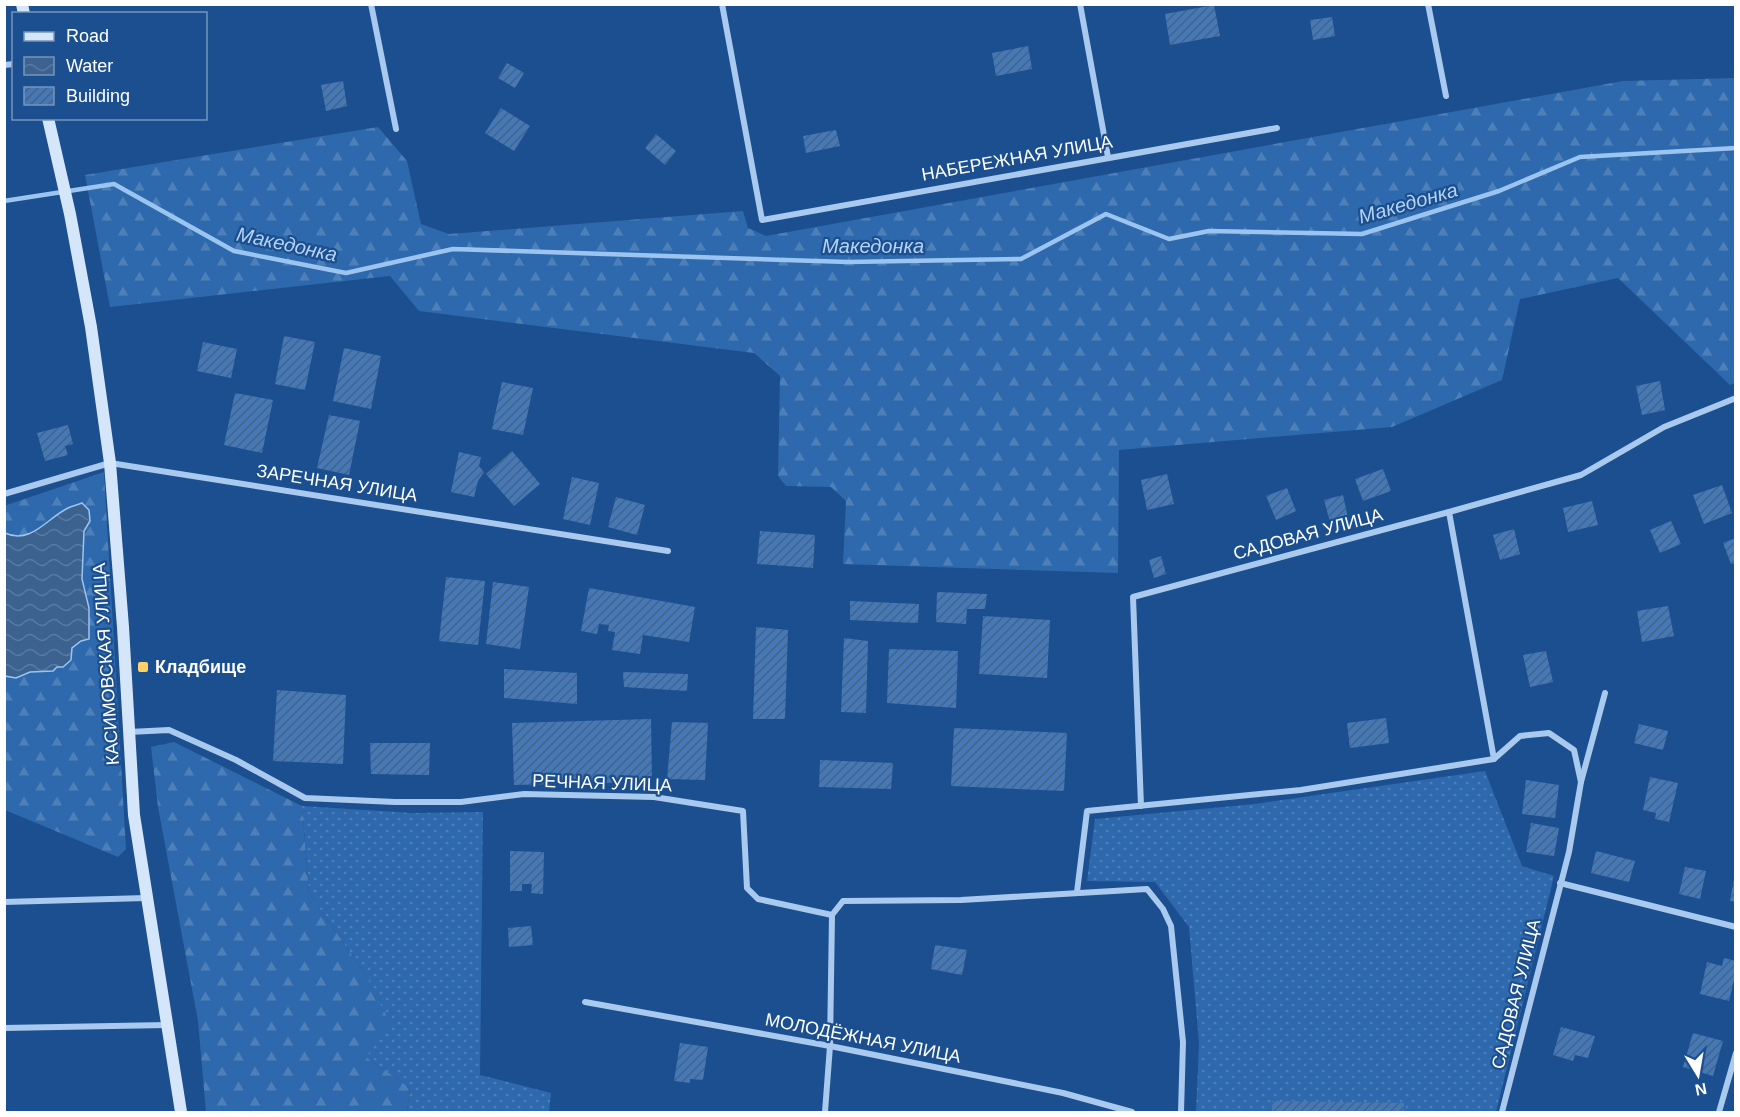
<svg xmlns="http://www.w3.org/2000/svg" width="1740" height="1117" viewBox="0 0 1740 1117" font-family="Arial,sans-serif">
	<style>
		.grass { fill: url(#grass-dots) }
		.forest { fill: url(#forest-firs) }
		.water { fill: url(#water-waves); stroke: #9cc4f0; stroke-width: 1.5 }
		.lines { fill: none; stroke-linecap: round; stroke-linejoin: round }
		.stream { stroke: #9cc4f0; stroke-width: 4.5 }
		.building { fill: url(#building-hatch) }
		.minor { stroke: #a9c9ee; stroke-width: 6 }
		.secondary { stroke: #d6e6fa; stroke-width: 12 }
		.poi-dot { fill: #ffd166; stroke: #1b4f8f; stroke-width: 2 }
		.labels { text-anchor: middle; stroke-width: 4.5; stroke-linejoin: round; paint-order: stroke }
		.street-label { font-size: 18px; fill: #fff; stroke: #1b4f8f }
		.poi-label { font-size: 18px; font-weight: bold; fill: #fff; stroke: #1b4f8f; text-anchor: start }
		.water-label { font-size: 20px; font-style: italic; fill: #b5d3f5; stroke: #1b4f8f }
	</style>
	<defs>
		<pattern id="grass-dots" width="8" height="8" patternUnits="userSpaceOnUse" patternTransform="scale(1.5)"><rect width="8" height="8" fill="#2e69ad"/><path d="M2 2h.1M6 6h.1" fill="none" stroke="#4d80b9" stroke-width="1.8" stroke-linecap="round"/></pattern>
		<pattern id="forest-firs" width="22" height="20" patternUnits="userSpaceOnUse" patternTransform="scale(1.5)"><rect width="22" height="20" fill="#2e69ad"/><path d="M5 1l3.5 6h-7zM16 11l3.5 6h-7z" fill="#4d80b9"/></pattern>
		<pattern id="water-waves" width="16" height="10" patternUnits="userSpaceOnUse" patternTransform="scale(1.5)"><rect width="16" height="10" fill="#3c6290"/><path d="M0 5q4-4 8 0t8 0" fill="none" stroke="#597aa1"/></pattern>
		<pattern id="building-hatch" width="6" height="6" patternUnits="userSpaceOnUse" patternTransform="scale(1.5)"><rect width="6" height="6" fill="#4478b7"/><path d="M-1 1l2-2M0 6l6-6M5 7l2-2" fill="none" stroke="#486282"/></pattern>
	</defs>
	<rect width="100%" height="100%" fill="#1b4f8f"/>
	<g class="grass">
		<path d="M1485,771L1522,866L1554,876L1496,1112H1196L1199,1043L1189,927L1155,882L1087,881L1095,819L1254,804Z"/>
		<path d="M302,806L413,813L483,812L480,1075L551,1093L549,1112H407L410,1088L366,1057L367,977L309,893Z"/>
	</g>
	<g class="forest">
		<path d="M1735,78V383L1730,385L1618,278L1520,299L1502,380L1392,427L1119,450L1118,573L843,564L846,501L831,487L786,486L778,476L780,376L754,353L419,311L390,276L110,307L85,175L378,127L407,161L421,224L449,234L743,211L748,228L766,236L1623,81Z"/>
		<path d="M104,472L126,849L118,857L5,810L4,506Z"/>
		<path d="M174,742L302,806L309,893L367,977L391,1025L366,1057L410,1088L407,1112H206L198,1021L158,807L151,747Z"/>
	</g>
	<path class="water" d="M82,503L89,510L90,521L84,531L82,579L89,608V639L81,641L72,648L71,660L63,667H57L53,671L30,672L16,678L5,676V533C31,545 47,518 68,508C72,506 77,505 82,503Z"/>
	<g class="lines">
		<path class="stream" d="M4,201L114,184L234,251L346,273L453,249L848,262L1021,259L1106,214L1169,239L1209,231L1362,234L1499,191L1580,157L1736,148"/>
	</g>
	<g class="building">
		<path d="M1214,5L1220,36L1170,45L1165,14Z"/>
		<path d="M1332,17L1335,36L1313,40L1310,20Z"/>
		<path d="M1028,46L1032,69L996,76L992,53Z"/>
		<path d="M507,63L524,73L515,88L498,78Z"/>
		<path d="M343,81L347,106L326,111L321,85Z"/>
		<path d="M501,108L530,126L514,151L485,133Z"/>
		<path d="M836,130L840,146L806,153L803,136Z"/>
		<path d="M656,134L676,151L665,165L645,148Z"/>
		<path d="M284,336L315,342L305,390L275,384Z"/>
		<path d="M203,342L237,349L231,378L197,371Z"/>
		<path d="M344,348L381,356L371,409L333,401Z"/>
		<path d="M1660,381L1665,410L1642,415L1636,386Z"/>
		<path d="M502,382L533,388L523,435L492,429Z"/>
		<path d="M235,393L273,400L262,453L224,445Z"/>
		<path d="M329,415L360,421L349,475L317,468Z"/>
		<path d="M68,425L73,444L65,446L68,455L45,461L37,433Z"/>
		<path d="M512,451L540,484L514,506L486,474Z"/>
		<path d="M459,452L481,457L479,466L484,472L478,481L474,497L451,492Z"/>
		<path d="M1383,469L1391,491L1363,501L1355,479Z"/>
		<path d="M1167,474L1174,504L1147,510L1141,480Z"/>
		<path d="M572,477L599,483L590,525L563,519Z"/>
		<path d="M1722,485L1732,513L1704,524L1693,495Z"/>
		<path d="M1287,488L1296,511L1276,520L1266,496Z"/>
		<path d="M1343,495L1349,522L1331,526L1324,500Z"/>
		<path d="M616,497L645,505L637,535L608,527Z"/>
		<path d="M1592,501L1598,525L1568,532L1563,508Z"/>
		<path d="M1671,521L1681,544L1660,553L1650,530Z"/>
		<path d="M1514,529L1520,554L1500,560L1493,535Z"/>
		<path d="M760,531L815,535L813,568L757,564Z"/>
		<path d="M1736,538V563L1731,564L1723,543Z"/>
		<path d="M1161,556L1166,574L1154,578L1149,560Z"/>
		<path d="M446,577L485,581L478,645L439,641Z"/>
		<path d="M493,582L529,587L520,649L486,644Z"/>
		<path d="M589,588L695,607L689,642L643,635L640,654L612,650L615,632L608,631L609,625L599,624L597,634L581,631Z"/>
		<path d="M937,592L987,594L985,609H967L966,624L936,622Z"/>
		<path d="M850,601L919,604L918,623L850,620Z"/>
		<path d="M1668,606L1674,636L1642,642L1637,611Z"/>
		<path d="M983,616L1050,620L1047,678L979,674Z"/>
		<path d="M756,627L788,630L785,719H753Z"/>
		<path d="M844,638L868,641L866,713L841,712Z"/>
		<path d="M889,649L958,651L956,708L887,703Z"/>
		<path d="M1546,651L1553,682L1530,687L1523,655Z"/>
		<path d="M504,669L577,673V704L504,698Z"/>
		<path d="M623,672L688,674L687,691L624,687Z"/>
		<path d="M277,690L346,695L343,764L273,761Z"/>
		<path d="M1386,718L1389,743L1350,748L1347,723Z"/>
		<path d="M651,719L652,782L514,785L512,723Z"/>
		<path d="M672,722L708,723L705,780L667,779Z"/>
		<path d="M1639,724L1668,731L1663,750L1634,743Z"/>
		<path d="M954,728L1067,733L1064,791L951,786Z"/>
		<path d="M370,743H430L429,775L371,774Z"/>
		<path d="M820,760L893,763L891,789L819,787Z"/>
		<path d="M1650,777L1678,783L1669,822L1655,819L1656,813L1643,810Z"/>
		<path d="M1526,780L1559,785L1555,818L1522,814Z"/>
		<path d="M1531,823L1559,828L1554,856L1526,852Z"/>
		<path d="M510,851L544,852L543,894L531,893L532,884H522V891H510Z"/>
		<path d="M1596,851L1635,861L1629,882L1591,873Z"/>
		<path d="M1685,867L1706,871L1700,899L1679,894Z"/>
		<path d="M1734,879H1736V902L1730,901Z"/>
		<path d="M531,926L533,945L509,947L508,928Z"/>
		<path d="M935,945L967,950L962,975L931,969Z"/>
		<path d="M1724,958L1736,961V972L1729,1001L1700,994L1707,962L1722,966Z"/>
		<path d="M1561,1027L1595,1036L1588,1058L1575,1055L1573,1061L1553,1055Z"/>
		<path d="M1693,1033L1723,1041L1713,1076L1683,1067Z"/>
		<path d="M680,1043L708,1047L703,1080L690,1079V1083L674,1081Z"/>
		<path d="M1272,1101L1404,1103V1112H1272Z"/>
	</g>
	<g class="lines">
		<g class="minor">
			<path d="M371,4L396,129"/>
			<path d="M722,4L762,220L1277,128"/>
			<path d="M1080,4L1108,157"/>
			<path d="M1428,4L1446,96"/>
			<path d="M4,65L14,64"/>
			<path d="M4,494L110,463L668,551"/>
			<path d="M1449,512L1581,475L1664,427L1736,398"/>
			<path d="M129,732L169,730L236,760L305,798L395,802H461L524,794L654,797L743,811L747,888L758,899L832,915L843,901L961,900L1147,889L1163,909L1171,926L1183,1042L1181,1112"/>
			<path d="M1141,806L1133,597L1449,512L1494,759"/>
			<path d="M1560,883L1736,927"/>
			<path d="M1077,892L1087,811L1301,790L1494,759L1520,736L1549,733L1574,750L1581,782"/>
			<path d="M4,902L146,898"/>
			<path d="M585,1002L830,1046L1063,1093L1132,1112"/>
			<path d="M4,1028L167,1025"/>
			<path d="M825,1112L830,1046L832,915"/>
			<path d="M1502,1112L1569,852L1581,782L1605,693"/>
			<path d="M1719,1112L1736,1053"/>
		</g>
		<g class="secondary">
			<path d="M22,4L24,14"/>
			<path d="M48,118L70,214L91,327L110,463L123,627L134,815L181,1112"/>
		</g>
	</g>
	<rect class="poi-dot" x="137" y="661" width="12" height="12" rx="3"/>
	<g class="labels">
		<g class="street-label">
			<text transform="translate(1017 158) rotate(-10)" y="6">НАБЕРЕЖНАЯ УЛИЦА</text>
			<text transform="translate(337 483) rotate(9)" y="6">ЗАРЕЧНАЯ УЛИЦА</text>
			<text transform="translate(1308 534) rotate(-15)" y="6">САДОВАЯ УЛИЦА</text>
			<text transform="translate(106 664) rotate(-94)" y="6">КАСИМОВСКАЯ УЛИЦА</text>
			<text transform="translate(602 783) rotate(2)" y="6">РЕЧНАЯ УЛИЦА</text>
			<text transform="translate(1516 994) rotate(-76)" y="6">САДОВАЯ УЛИЦА</text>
			<text transform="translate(863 1038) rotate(11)" y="6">МОЛОДЁЖНАЯ УЛИЦА</text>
		</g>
		<g class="poi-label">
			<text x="155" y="673">Кладбище</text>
		</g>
		<g class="water-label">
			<text transform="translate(1408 203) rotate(-16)" y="7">Македонка</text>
			<text transform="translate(287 244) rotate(12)" y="7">Македонка</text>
			<text x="873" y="253">Македонка</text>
		</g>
	</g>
	<rect width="1740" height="1117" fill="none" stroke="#ffffff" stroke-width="12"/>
	<rect x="12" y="12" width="195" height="108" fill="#1b4f8f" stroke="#7695bc" stroke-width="1.5"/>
	<rect x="24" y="32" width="30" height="9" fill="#d6e6fa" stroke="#7695bc" stroke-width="1.5"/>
	<text x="66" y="42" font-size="18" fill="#ffffff">Road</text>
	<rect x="24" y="57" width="30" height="18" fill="url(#water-waves)" stroke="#7695bc" stroke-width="1.5"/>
	<text x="66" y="72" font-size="18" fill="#ffffff">Water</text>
	<rect x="24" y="87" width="30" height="18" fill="url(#building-hatch)" stroke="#7695bc" stroke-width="1.5"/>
	<text x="66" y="102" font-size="18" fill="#ffffff">Building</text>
	<g transform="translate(1698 1075) rotate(169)" stroke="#1b4f8f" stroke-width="4.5" paint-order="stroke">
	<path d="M0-4.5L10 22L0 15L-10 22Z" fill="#ffffff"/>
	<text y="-9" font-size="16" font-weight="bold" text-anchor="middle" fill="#ffffff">N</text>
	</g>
</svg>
